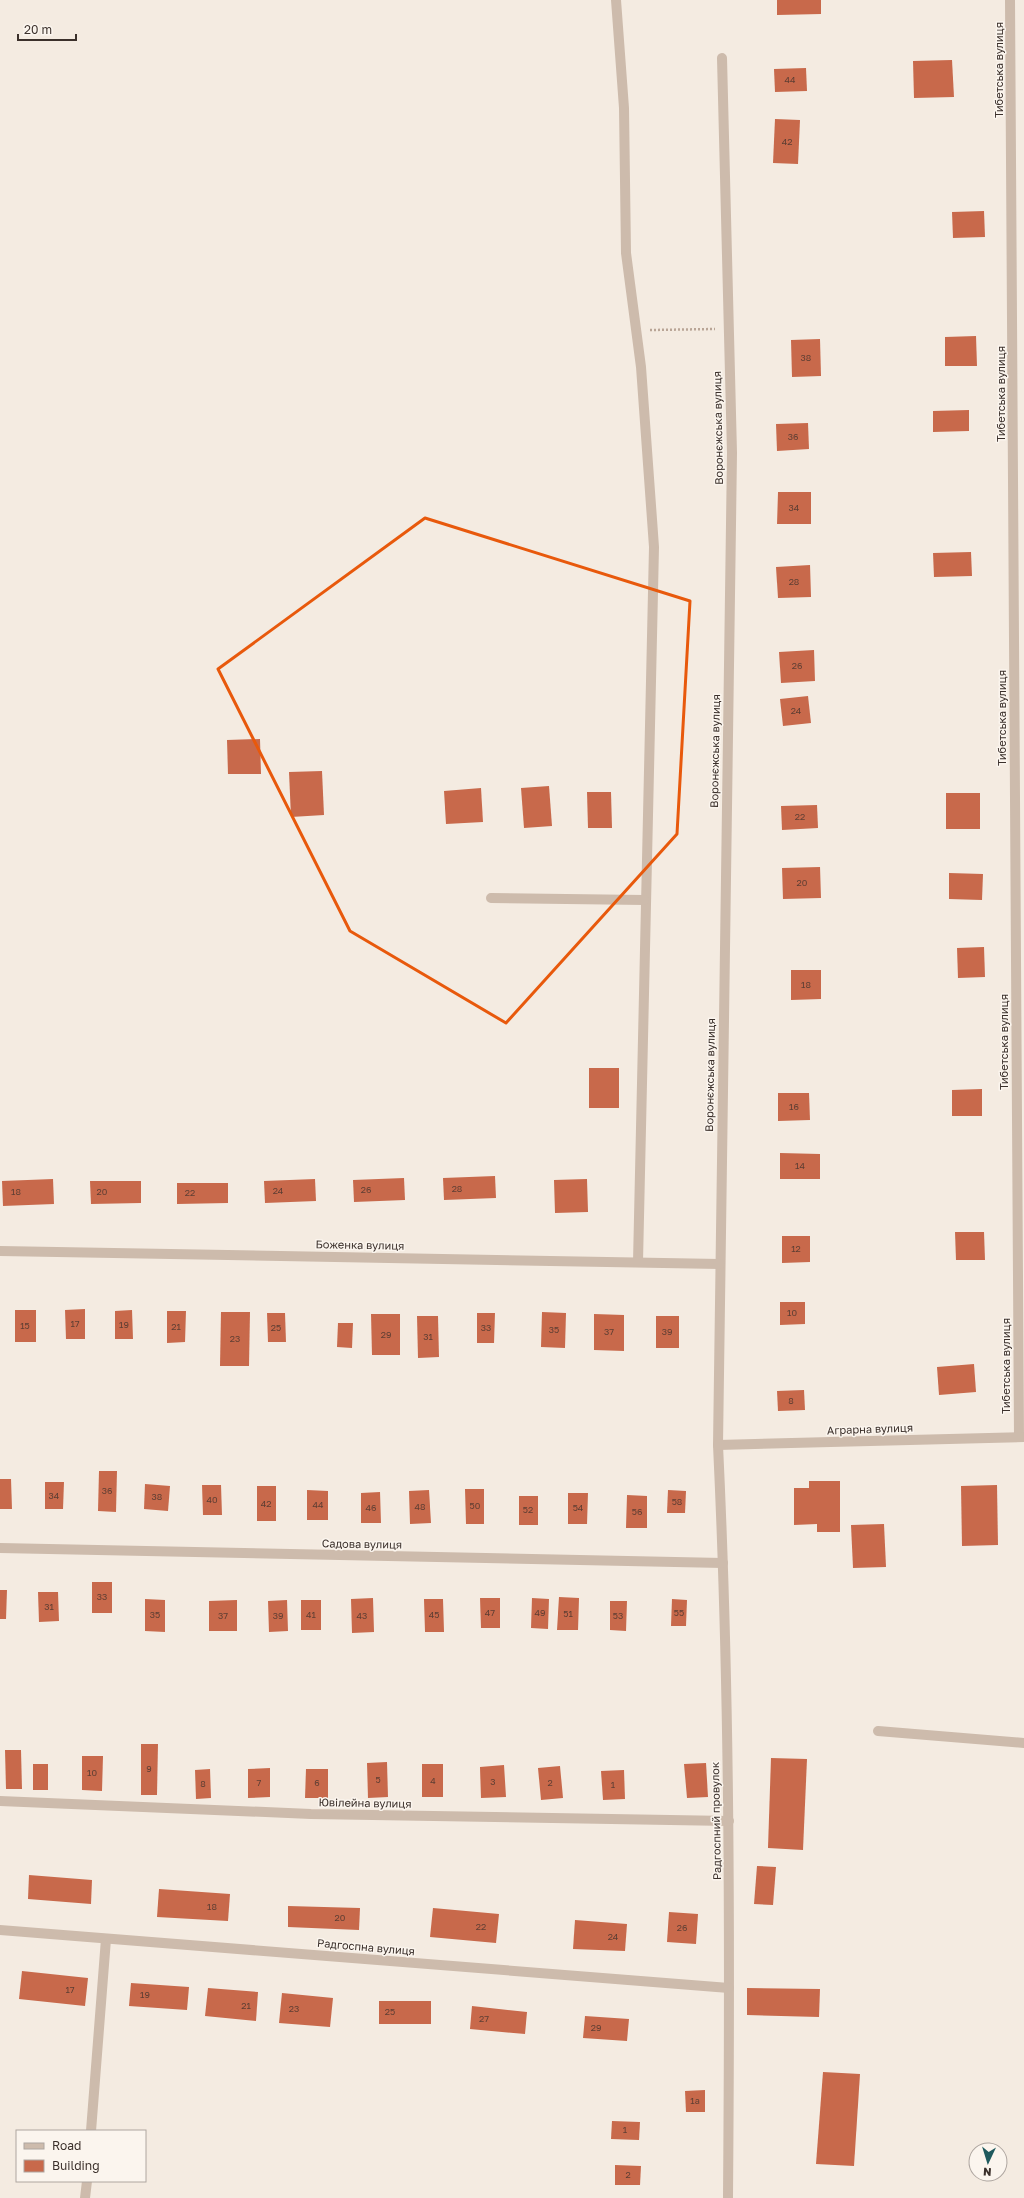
<svg xmlns="http://www.w3.org/2000/svg" width="1024" height="2198" viewBox="0 0 1024 2198" font-family="'Golos Text',sans-serif">
	<style>
		.building { fill: #c8694b }
		.lines { fill: none; stroke-linecap: round; stroke-linejoin: round }
		.path { stroke: #b9a596; stroke-width: 2.5; stroke-dasharray: 2 2; stroke-linecap: butt }
		.street { stroke: #cdbbac; stroke-width: 10 }
		.marked { fill: none; stroke: #e8590c; stroke-width: 3; stroke-linejoin: round }
		.labels { text-anchor: middle; stroke-width: 3; stroke-linejoin: round; paint-order: stroke }
		.number-label { font-size: 9px; fill: #5e3e33 }
		.street-label { font-size: 11px; fill: #3b302b; stroke: #fbf5ee }
	</style>
	<rect width="100%" height="100%" fill="#f4ebe1"/>
	<g class="building">
		<path d="M777,0H821V14L777,15Z"/>
		<path d="M952,60L954,97L914,98L913,61Z"/>
		<path d="M806,68L807,91L775,92L774,69Z"/>
		<path d="M775,119L800,120L798,164L773,163Z"/>
		<path d="M984,211L985,237L953,238L952,212Z"/>
		<path d="M976,336L977,366H945V337Z"/>
		<path d="M820,339L821,376L792,377L791,340Z"/>
		<path d="M969,410V431L933,432V411Z"/>
		<path d="M808,423L809,449L777,451L776,424Z"/>
		<path d="M778,492H811V524H777Z"/>
		<path d="M971,552L972,576L934,577L933,553Z"/>
		<path d="M810,565L811,597L778,598L776,567Z"/>
		<path d="M814,650L815,681L781,683L779,652Z"/>
		<path d="M808,696L811,723L783,726L780,699Z"/>
		<path d="M260,739L261,774H228L227,740Z"/>
		<path d="M322,771L324,815L291,817L289,772Z"/>
		<path d="M549,786L552,826L524,828L521,788Z"/>
		<path d="M481,788L483,822L446,824L444,791Z"/>
		<path d="M587,792H611L612,828H588Z"/>
		<rect x="946" y="793" width="34" height="36"/>
		<path d="M817,805L818,828L782,830L781,806Z"/>
		<path d="M820,867L821,898L783,899L782,868Z"/>
		<path d="M949,873L983,874L982,900L949,899Z"/>
		<path d="M984,947L985,977L958,978L957,948Z"/>
		<path d="M791,970H821V999L791,1000Z"/>
		<rect x="589" y="1068" width="30" height="40"/>
		<path d="M982,1089V1116H952V1090Z"/>
		<path d="M778,1093H809L810,1120L778,1121Z"/>
		<path d="M780,1153L820,1154V1179H780Z"/>
		<path d="M495,1176L496,1198L444,1200L443,1178Z"/>
		<path d="M404,1178L405,1200L354,1202L353,1180Z"/>
		<path d="M53,1179L54,1204L3,1206L2,1181Z"/>
		<path d="M315,1179L316,1201L265,1203L264,1181Z"/>
		<path d="M587,1179L588,1212L555,1213L554,1180Z"/>
		<path d="M90,1181H141V1203L91,1204Z"/>
		<path d="M177,1183H228V1203L177,1204Z"/>
		<path d="M955,1232H984L985,1260H956Z"/>
		<path d="M782,1236H810V1262L782,1263Z"/>
		<path d="M780,1302H805V1324L780,1325Z"/>
		<path d="M85,1309V1339H66L65,1310Z"/>
		<rect x="15" y="1310" width="21" height="32"/>
		<path d="M132,1310L133,1339H115V1311Z"/>
		<path d="M167,1311H186L185,1342L167,1343Z"/>
		<path d="M221,1312H250L249,1366H220Z"/>
		<path d="M542,1312L566,1313L565,1348L541,1347Z"/>
		<path d="M267,1313H285L286,1342H268Z"/>
		<path d="M477,1313H495L494,1343H477Z"/>
		<path d="M371,1314H400V1355H372Z"/>
		<path d="M594,1314L624,1315V1351L594,1350Z"/>
		<path d="M417,1316H438L439,1357L418,1358Z"/>
		<rect x="656" y="1316" width="23" height="32"/>
		<path d="M338,1323H353L352,1348L337,1347Z"/>
		<path d="M974,1364L976,1392L939,1395L937,1367Z"/>
		<path d="M804,1390L805,1410L778,1411L777,1391Z"/>
		<path d="M99,1471H117L116,1512L98,1511Z"/>
		<path d="M0,1479H11L12,1509H0Z"/>
		<path d="M809,1481H840V1532H817V1524L794,1525V1488H809Z"/>
		<path d="M45,1482H64L63,1509H45Z"/>
		<path d="M145,1484L170,1486L168,1511L144,1509Z"/>
		<path d="M202,1485H221L222,1515H203Z"/>
		<path d="M997,1485L998,1545L962,1546L961,1486Z"/>
		<rect x="257" y="1486" width="19" height="35"/>
		<path d="M465,1489H484V1524H466Z"/>
		<path d="M307,1490L328,1491V1520H307Z"/>
		<path d="M429,1490L431,1523L410,1524L409,1491Z"/>
		<path d="M668,1490L686,1491L685,1513H667Z"/>
		<path d="M380,1492L381,1523H361V1493Z"/>
		<path d="M568,1493H588L587,1524H568Z"/>
		<path d="M627,1495L647,1496V1528H626Z"/>
		<rect x="519" y="1496" width="19" height="29"/>
		<path d="M884,1524L886,1567L853,1568L851,1525Z"/>
		<rect x="92" y="1582" width="20" height="31"/>
		<path d="M0,1590H7L6,1619H0Z"/>
		<path d="M38,1592H58L59,1621L39,1622Z"/>
		<path d="M559,1597L579,1598L578,1630H557Z"/>
		<path d="M373,1598L374,1632L352,1633L351,1599Z"/>
		<path d="M480,1598H500V1628H481Z"/>
		<path d="M532,1598L549,1599L548,1629L531,1628Z"/>
		<path d="M145,1599L165,1600V1632L145,1631Z"/>
		<path d="M424,1599H443L444,1632H425Z"/>
		<path d="M672,1599L687,1600L686,1626H671Z"/>
		<path d="M237,1600V1631H209V1601Z"/>
		<path d="M287,1600L288,1631L269,1632L268,1601Z"/>
		<rect x="301" y="1600" width="20" height="30"/>
		<path d="M610,1601H627L626,1631L610,1630Z"/>
		<path d="M141,1744H158L157,1795H141Z"/>
		<path d="M5,1750H21L22,1789H6Z"/>
		<path d="M82,1756H103L102,1791L82,1790Z"/>
		<path d="M771,1758L807,1759L803,1850L768,1848Z"/>
		<path d="M387,1762L388,1797L368,1798L367,1763Z"/>
		<path d="M706,1763L708,1797L687,1798L684,1764Z"/>
		<rect x="33" y="1764" width="15" height="26"/>
		<rect x="422" y="1764" width="21" height="33"/>
		<path d="M504,1765L506,1797L481,1798L480,1767Z"/>
		<path d="M560,1766L563,1798L541,1800L538,1768Z"/>
		<path d="M270,1768V1797L248,1798V1769Z"/>
		<path d="M210,1769L211,1798L196,1799L195,1770Z"/>
		<path d="M306,1769H328V1798H305Z"/>
		<path d="M624,1770L625,1799L603,1800L601,1771Z"/>
		<path d="M757,1866L776,1867L773,1905L754,1904Z"/>
		<path d="M29,1875L92,1880L91,1904L28,1899Z"/>
		<path d="M159,1889L230,1894L228,1921L157,1917Z"/>
		<path d="M288,1906L360,1908L359,1930L288,1927Z"/>
		<path d="M433,1908L499,1914L496,1943L430,1937Z"/>
		<path d="M669,1912L698,1914L696,1944L667,1942Z"/>
		<path d="M575,1920L627,1924L625,1951L573,1949Z"/>
		<path d="M22,1971L88,1978L85,2006L19,1999Z"/>
		<path d="M131,1983L189,1987L187,2010L129,2006Z"/>
		<path d="M208,1988L258,1992L256,2021L205,2016Z"/>
		<path d="M747,1988L820,1989L819,2017L747,2015Z"/>
		<path d="M282,1993L333,1998L330,2027L279,2023Z"/>
		<rect x="379" y="2001" width="52" height="23"/>
		<path d="M472,2006L527,2012L525,2034L470,2029Z"/>
		<path d="M585,2016L629,2019L627,2041L583,2038Z"/>
		<path d="M823,2072L860,2074L854,2166L816,2164Z"/>
		<path d="M705,2090V2112H686L685,2091Z"/>
		<path d="M612,2121L640,2122L639,2140L611,2139Z"/>
		<path d="M615,2165L641,2166L640,2185H615Z"/>
	</g>
	<g class="lines">
		<path class="path" d="M650,330L715,329"/>
		<g class="street">
			<path d="M616,0L624,108L626,253L641,367L654,547L638,1262"/>
			<path d="M1010,0L1019,1437"/>
			<path d="M722,58L732,453L718,1445C730,1696 730,1947 728,2198"/>
			<path d="M491,898L644,900"/>
			<path d="M0,1251L720,1264"/>
			<path d="M718,1445L1024,1437"/>
			<path d="M0,1548L723,1563"/>
			<path d="M878,1731L1024,1743"/>
			<path d="M0,1801L311,1814L729,1821"/>
			<path d="M0,1930L729,1988"/>
			<path d="M91,2131L106,1939"/>
			<path d="M85,2198L87,2181"/>
		</g>
	</g>
	<path class="marked" d="M425,518L690,601L677,834L506,1023L350,931L218,669Z"/>
	<g class="labels">
		<g class="number-label">
			<text x="790" y="83">44</text>
			<text x="787" y="145">42</text>
			<text x="806" y="361">38</text>
			<text x="793" y="440">36</text>
			<text x="794" y="511">34</text>
			<text x="794" y="585">28</text>
			<text x="797" y="669">26</text>
			<text x="796" y="714">24</text>
			<text x="800" y="820">22</text>
			<text x="802" y="886">20</text>
			<text x="806" y="988">18</text>
			<text x="794" y="1110">16</text>
			<text x="800" y="1169">14</text>
			<text x="457" y="1192">28</text>
			<text x="366" y="1193">26</text>
			<text x="278" y="1194">24</text>
			<text x="16" y="1195">18</text>
			<text x="102" y="1195">20</text>
			<text x="190" y="1196">22</text>
			<text x="796" y="1252">12</text>
			<text x="792" y="1316">10</text>
			<text x="75" y="1327">17</text>
			<text x="124" y="1328">19</text>
			<text x="25" y="1329">15</text>
			<text x="176" y="1330">21</text>
			<text x="276" y="1331">25</text>
			<text x="486" y="1331">33</text>
			<text x="554" y="1333">35</text>
			<text x="609" y="1335">37</text>
			<text x="667" y="1335">39</text>
			<text x="386" y="1338">29</text>
			<text x="428" y="1340">31</text>
			<text x="235" y="1342">23</text>
			<text x="791" y="1404">8</text>
			<text x="107" y="1494">36</text>
			<text x="54" y="1499">34</text>
			<text x="157" y="1500">38</text>
			<text x="212" y="1503">40</text>
			<text x="677" y="1505">58</text>
			<text x="266" y="1507">42</text>
			<text x="318" y="1508">44</text>
			<text x="475" y="1509">50</text>
			<text x="420" y="1510">48</text>
			<text x="371" y="1511">46</text>
			<text x="578" y="1511">54</text>
			<text x="528" y="1513">52</text>
			<text x="637" y="1515">56</text>
			<text x="102" y="1600">33</text>
			<text x="49" y="1610">31</text>
			<text x="490" y="1616">47</text>
			<text x="540" y="1616">49</text>
			<text x="679" y="1616">55</text>
			<text x="568" y="1617">51</text>
			<text x="155" y="1618">35</text>
			<text x="311" y="1618">41</text>
			<text x="434" y="1618">45</text>
			<text x="223" y="1619">37</text>
			<text x="278" y="1619">39</text>
			<text x="362" y="1619">43</text>
			<text x="618" y="1619">53</text>
			<text x="149" y="1772">9</text>
			<text x="92" y="1776">10</text>
			<text x="378" y="1783">5</text>
			<text x="433" y="1784">4</text>
			<text x="493" y="1785">3</text>
			<text x="259" y="1786">7</text>
			<text x="317" y="1786">6</text>
			<text x="550" y="1786">2</text>
			<text x="203" y="1787">8</text>
			<text x="613" y="1788">1</text>
			<text x="212" y="1910">18</text>
			<text x="340" y="1921">20</text>
			<text x="481" y="1930">22</text>
			<text x="682" y="1931">26</text>
			<text x="613" y="1940">24</text>
			<text x="70" y="1993">17</text>
			<text x="145" y="1998">19</text>
			<text x="246" y="2009">21</text>
			<text x="294" y="2012">23</text>
			<text x="390" y="2015">25</text>
			<text x="484" y="2022">27</text>
			<text x="596" y="2031">29</text>
			<text x="695" y="2104">1а</text>
			<text x="625" y="2133">1</text>
			<text x="628" y="2178">2</text>
		</g>
		<g class="street-label">
			<text transform="translate(999 70) rotate(-90)" y="4">Тибетська вулиця</text>
			<text transform="translate(1001 394) rotate(-90)" y="4">Тибетська вулиця</text>
			<text transform="translate(718 428) rotate(-91)" y="4">Воронєжська вулиця</text>
			<text transform="translate(1002 718) rotate(-90)" y="4">Тибетська вулиця</text>
			<text transform="translate(715 751) rotate(-89)" y="4">Воронєжська вулиця</text>
			<text transform="translate(1004 1042) rotate(-90)" y="4">Тибетська вулиця</text>
			<text transform="translate(710 1075) rotate(-89)" y="4">Воронєжська вулиця</text>
			<text transform="translate(360 1245) rotate(1)" y="4">Боженка вулиця</text>
			<text transform="translate(1006 1366) rotate(-90)" y="4">Тибетська вулиця</text>
			<text transform="translate(870 1429) rotate(-2)" y="4">Аграрна вулиця</text>
			<text transform="translate(362 1544) rotate(1)" y="4">Садова вулиця</text>
			<text transform="translate(365 1803) rotate(1)" y="4">Ювілейна вулиця</text>
			<text transform="translate(716 1821) rotate(-91)" y="4">Радгоспний провулок</text>
			<text transform="translate(366 1947) rotate(5)" y="4">Радгоспна вулиця</text>
		</g>
	</g>
	<rect x="16" y="2130" width="130" height="52" fill="#fbf5ee" stroke="#aea6a0"/>
	<rect x="24" y="2143" width="20" height="6" fill="#cdbbac" stroke="#aea6a0"/>
	<text x="52" y="2150" font-size="12" fill="#3b302b">Road</text>
	<rect x="24" y="2160" width="20" height="12" fill="#c8694b" stroke="#aea6a0"/>
	<text x="52" y="2170" font-size="12" fill="#3b302b">Building</text>
	<g transform="translate(988 2162) rotate(184)"><circle r="19" fill="#fbf5ee" stroke="#aea6a0"/>
	<path d="M0-3L7 15L0 10L-7 15Z" fill="#1f5a5e"/>
	<text y="-6" font-size="11" font-weight="bold" text-anchor="middle" fill="#3b302b">N</text>
	</g>
	<path d="M18 34v6h58v-6" fill="none" stroke="#3b302b" stroke-width="2"/>
	<text x="24" y="34" font-size="12" fill="#3b302b" stroke="#fbf5ee" stroke-width="3" paint-order="stroke">20 m</text>
</svg>
